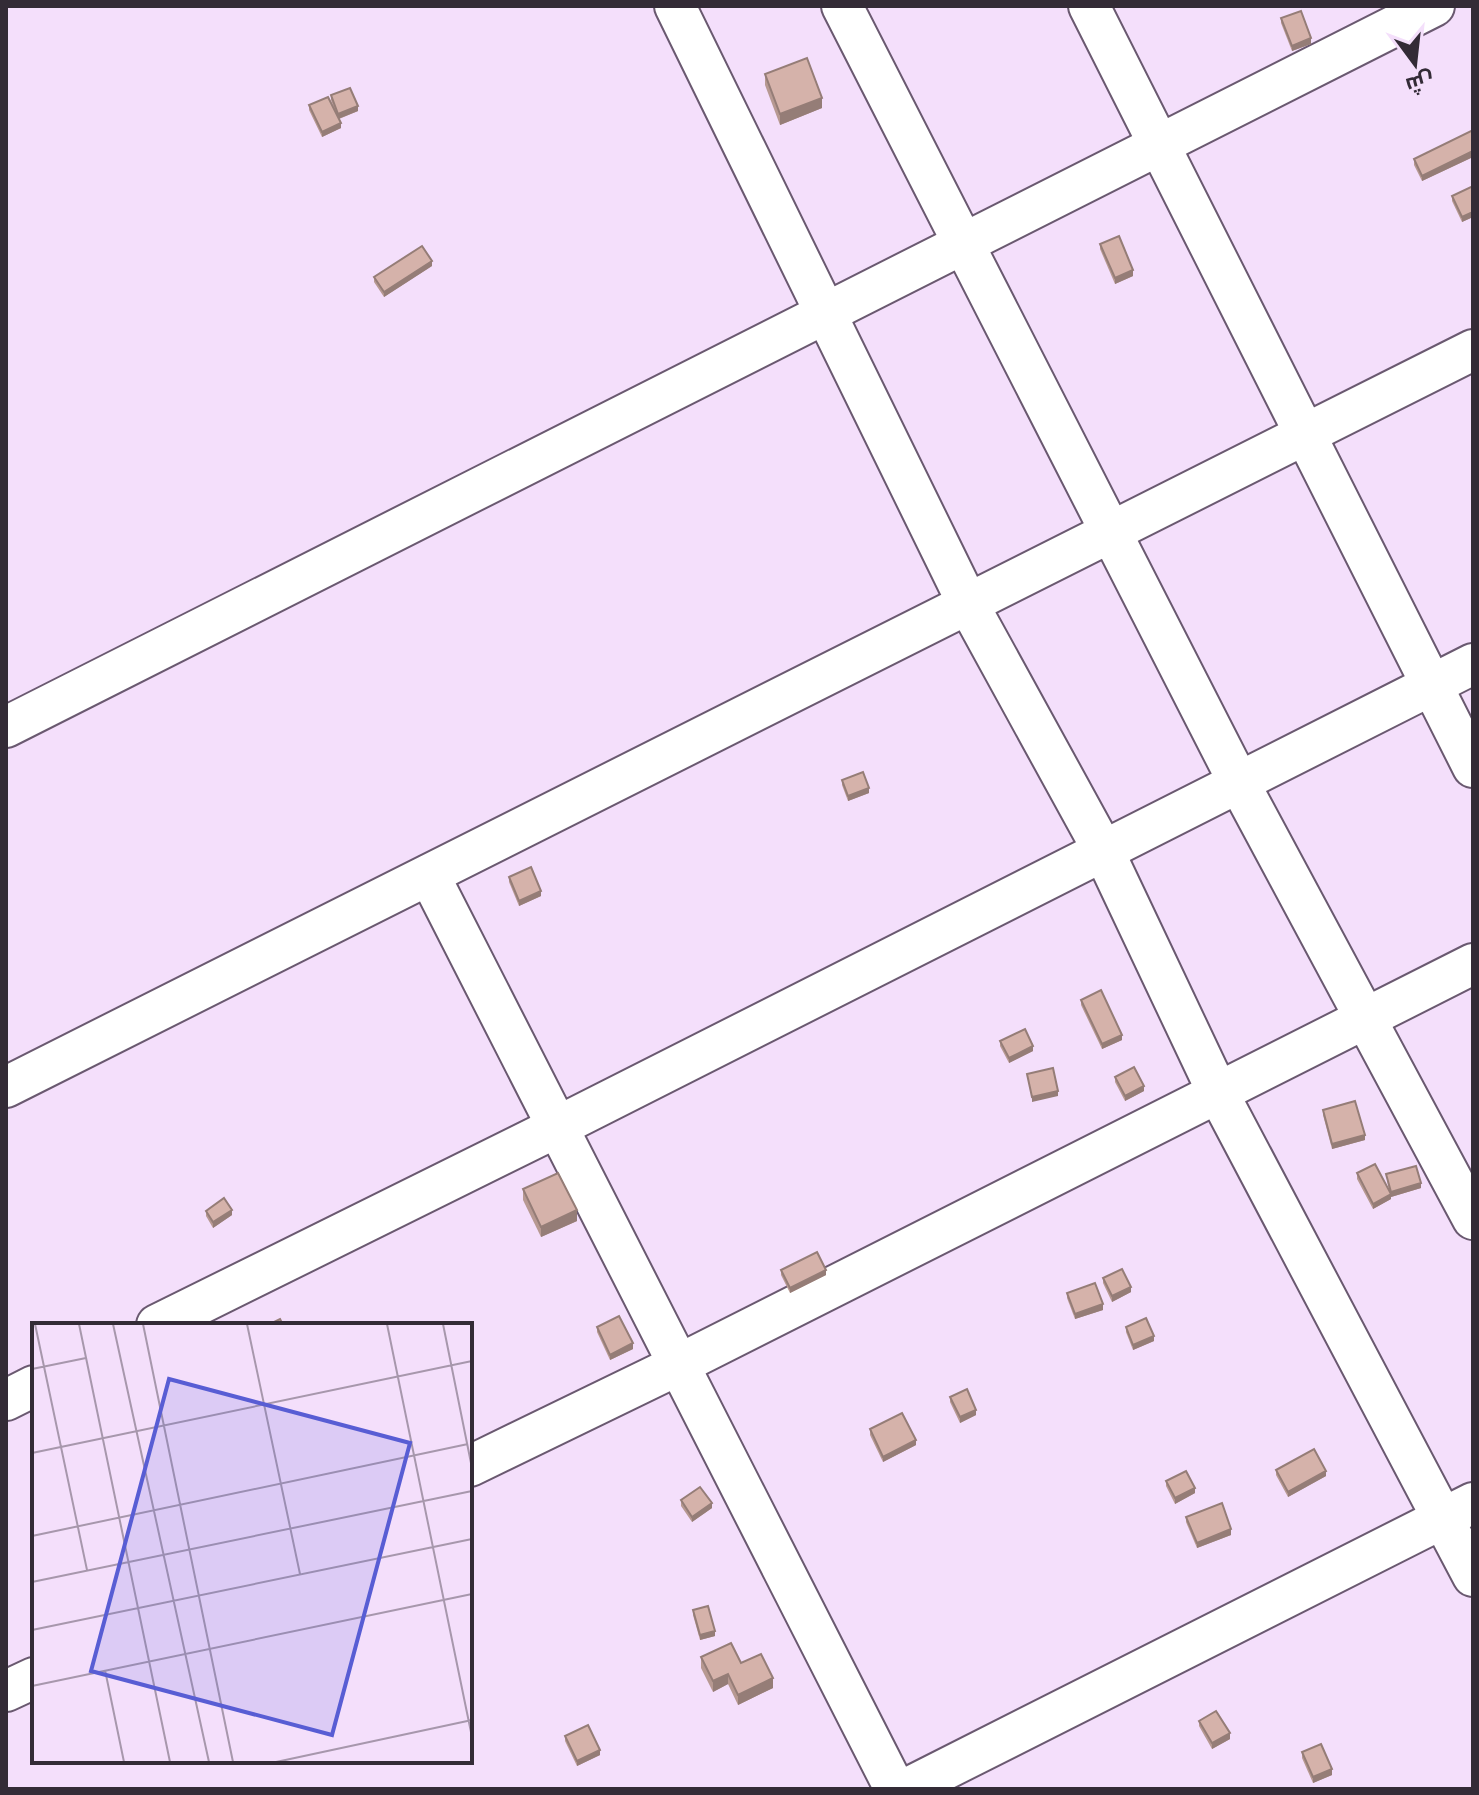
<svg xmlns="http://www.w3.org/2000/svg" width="1479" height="1795" viewBox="0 0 1479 1795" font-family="'IBM Plex Sans',Cairo,sans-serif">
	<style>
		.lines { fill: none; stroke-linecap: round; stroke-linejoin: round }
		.street-casing { stroke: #6a5970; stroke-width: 44 }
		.street { stroke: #fff; stroke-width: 40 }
		.wall { fill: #b79992 }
		.shaded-wall { fill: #957d77 }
		.building { fill: #d5b2aa; stroke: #957d77; stroke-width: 2 }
		.inset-road { fill: none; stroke: #a797ac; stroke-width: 2 }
		.view { fill: #585dd4; fill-opacity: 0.15; stroke: #585dd4; stroke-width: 4 }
		.inset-edge { fill: none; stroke: #332b36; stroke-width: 4 }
	</style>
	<rect width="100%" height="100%" fill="#f4dffb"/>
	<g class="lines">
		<g class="street-casing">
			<g id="street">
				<path d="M675,6L968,604L1103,850L1218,1093L1473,1576"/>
				<path d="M842,6L1239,783L1473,1219"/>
				<path d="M1089,6L1473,767"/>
				<path d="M6,727L1434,6"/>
				<path d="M429,875L895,1789"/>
				<path d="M6,1087L1473,350"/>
				<path d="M157,1325L557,1127L1473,664"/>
				<path d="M6,1400L34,1386"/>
				<path d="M470,1466L678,1365L1473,964"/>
				<path d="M6,1691L34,1678"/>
				<path d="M906,1789L1473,1503"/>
			</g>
		</g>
		<use href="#street" class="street"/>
	</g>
	<g class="wall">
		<path d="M1281,18L1311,44L1292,51L1281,23Z"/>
		<path d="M765,74L822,108L780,125L765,85Z"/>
		<path d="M331,95L358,111L339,119L341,128L322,137L309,110V105L336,114L331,100Z"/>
		<path d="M1473,130V157L1422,181L1414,165V159Z"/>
		<path d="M1473,186V217L1462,222L1452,201V196Z"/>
		<path d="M1100,244L1133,276L1115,284L1100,249Z"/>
		<path d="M432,266L384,297L374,282V277Z"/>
		<path d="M842,780L869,793L848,801L842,785Z"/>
		<path d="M509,877L541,896L519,906L509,882Z"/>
		<path d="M1081,1000L1122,1040L1102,1049L1081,1005Z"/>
		<path d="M1000,1041L1033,1051L1009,1063L1000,1046Z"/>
		<path d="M1115,1077L1144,1091L1125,1101L1115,1082Z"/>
		<path d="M1323,1110L1365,1140L1332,1149L1323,1115Z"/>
		<path d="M1357,1173L1389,1191L1386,1174L1421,1188L1391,1197V1199L1373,1209L1357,1179Z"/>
		<path d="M523,1189L577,1221L541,1237L523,1200Z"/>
		<path d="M206,1211L232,1215L213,1228L206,1216Z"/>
		<path d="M781,1270L826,1275L790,1293L781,1275Z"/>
		<path d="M1103,1278L1131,1292L1112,1302L1103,1283Z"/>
		<path d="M1067,1293L1103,1310L1075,1319L1067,1298Z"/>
		<path d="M597,1327L633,1349L610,1360L597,1332Z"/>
		<path d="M1126,1327L1154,1341L1133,1350L1126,1332Z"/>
		<path d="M950,1397L976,1415L960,1423L950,1402Z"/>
		<path d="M870,1429L916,1445L883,1462L870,1435Z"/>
		<path d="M1276,1470L1326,1476L1288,1497L1276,1475Z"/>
		<path d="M1166,1481L1195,1493L1175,1504L1166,1486Z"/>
		<path d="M681,1500L712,1508L692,1522L681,1506Z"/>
		<path d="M1186,1517L1231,1535L1197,1548L1186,1522Z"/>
		<path d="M693,1610L715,1636L700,1640L693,1615Z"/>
		<path d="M701,1657L741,1663L773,1688L738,1705L728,1684L713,1692L701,1668Z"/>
		<path d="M1199,1721L1230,1739L1212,1749L1199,1726Z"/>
		<path d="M565,1736L600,1755L577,1766L565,1741Z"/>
		<path d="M1302,1752L1332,1775L1313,1783L1302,1758Z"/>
	</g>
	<g class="shaded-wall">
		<path d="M1311,38V44L1292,51V46Z"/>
		<path d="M822,98V108L780,125V114Z"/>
		<path d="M358,106V111L338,119V114Z"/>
		<path d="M341,123V128L322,137V132Z"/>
		<path d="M1473,151V157L1422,181V176Z"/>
		<path d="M1473,212V217L1462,222V217Z"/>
		<path d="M432,261V266L384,297V292Z"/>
		<path d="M1133,270V276L1115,284V278Z"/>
		<path d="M869,788V793L848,801V796Z"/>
		<path d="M541,891V896L519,906V901Z"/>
		<path d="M1122,1035V1040L1102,1049V1044Z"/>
		<path d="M1033,1046V1051L1009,1063V1058Z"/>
		<path d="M1144,1086V1091L1125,1101V1096Z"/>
		<path d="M1058,1091V1096L1032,1102V1097Z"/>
		<path d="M1365,1135V1140L1332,1149V1144Z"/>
		<path d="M1421,1183V1188L1391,1197V1199L1373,1209V1204L1391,1194V1192Z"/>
		<path d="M232,1210V1215L213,1228V1222Z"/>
		<path d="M577,1210V1221L541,1237V1227Z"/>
		<path d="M826,1270V1275L790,1293V1288Z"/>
		<path d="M1131,1287V1292L1112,1302V1296Z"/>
		<path d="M1103,1304V1310L1075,1319V1314Z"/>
		<path d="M1154,1336V1341L1133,1350V1345Z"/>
		<path d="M633,1343V1349L610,1360V1355Z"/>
		<path d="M976,1410V1415L960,1423V1417Z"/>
		<path d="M916,1440V1445L883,1462V1457Z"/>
		<path d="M1326,1471V1476L1288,1497V1492Z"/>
		<path d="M1195,1488V1493L1175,1504V1498Z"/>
		<path d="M712,1503V1508L692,1522V1517Z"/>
		<path d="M1231,1529V1535L1197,1548V1543Z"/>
		<path d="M715,1631V1636L700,1640V1635Z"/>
		<path d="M728,1674V1684L713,1692V1681Z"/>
		<path d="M773,1678V1688L738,1705V1695Z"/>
		<path d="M1230,1733V1739L1212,1749V1743Z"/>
		<path d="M600,1750V1755L577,1766V1761Z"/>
		<path d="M1332,1769V1775L1313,1783V1777Z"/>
	</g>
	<g class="building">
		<path d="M1301,11L1311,38L1292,46L1281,18Z"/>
		<path d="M807,58L822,98L780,114L765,74Z"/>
		<path d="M350,88L358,106L338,114L331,95Z"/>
		<path d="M328,97L341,123L322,132L309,105Z"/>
		<path d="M1473,130V151L1422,176L1414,159Z"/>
		<path d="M1473,186V212L1462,217L1452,196Z"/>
		<path d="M1119,236L1133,270L1115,278L1100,244Z"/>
		<path d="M422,246L432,261L384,292L374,277Z"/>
		<path d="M863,772L869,788L848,796L842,780Z"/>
		<path d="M531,867L541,891L519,901L509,877Z"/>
		<path d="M1101,990L1122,1035L1102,1044L1081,1000Z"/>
		<path d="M1025,1029L1033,1046L1009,1058L1000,1041Z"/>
		<path d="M1134,1067L1144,1086L1125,1096L1115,1077Z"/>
		<path d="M1053,1068L1058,1091L1032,1097L1027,1074Z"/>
		<path d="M1355,1101L1365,1135L1332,1144L1323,1110Z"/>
		<path d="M1375,1164L1391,1194L1373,1204L1357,1173Z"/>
		<path d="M1416,1166L1421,1183L1391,1192L1386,1174Z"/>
		<path d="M558,1173L577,1210L541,1227L523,1189Z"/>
		<path d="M224,1198L232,1210L213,1222L206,1211Z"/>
		<path d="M817,1252L826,1270L790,1288L781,1270Z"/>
		<path d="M1122,1269L1131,1287L1112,1296L1103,1278Z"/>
		<path d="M1095,1283L1103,1304L1075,1314L1067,1293Z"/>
		<path d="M619,1316L633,1343L610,1355L597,1327Z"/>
		<path d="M1146,1318L1154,1336L1133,1345L1126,1327Z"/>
		<path d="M280,1319L283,1325H268Z"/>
		<path d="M967,1389L976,1410L960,1417L950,1397Z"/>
		<path d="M902,1413L916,1440L883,1457L870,1429Z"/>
		<path d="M1314,1449L1326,1471L1288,1492L1276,1470Z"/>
		<path d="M1186,1471L1195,1488L1175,1498L1166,1481Z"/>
		<path d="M700,1487L712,1503L692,1517L681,1500Z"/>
		<path d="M1222,1503L1231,1529L1197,1543L1186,1517Z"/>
		<path d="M708,1606L715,1631L700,1635L693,1610Z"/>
		<path d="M731,1643L741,1663L761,1654L773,1678L738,1695L728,1674L713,1681L701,1657Z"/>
		<path d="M1216,1711L1230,1733L1212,1743L1199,1721Z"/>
		<path d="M588,1725L600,1750L577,1761L565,1736Z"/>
		<path d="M1321,1744L1332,1769L1313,1777L1302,1752Z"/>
	</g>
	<g transform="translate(32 1323)">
		<rect width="440" height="440" fill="#f4dffb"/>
		<path class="inset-road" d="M3,1L55,247M47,1L138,439M81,1L177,439M111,1L201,439M215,1L268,251M355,1L440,414M411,1L440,145M0,46L54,35M0,130L440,38M0,213L436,121M0,259L440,168M0,307L440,216M73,347L92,439M0,363L440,271M244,439L440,397"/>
		<path class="view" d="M137,56L378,120L300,412L59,348Z"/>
		<rect width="440" height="440" class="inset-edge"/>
	</g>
	<rect width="1479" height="1795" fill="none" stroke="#332b36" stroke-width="16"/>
	<g transform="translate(1415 64) rotate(165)" stroke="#f4dffb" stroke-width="6" paint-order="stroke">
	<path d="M0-6L14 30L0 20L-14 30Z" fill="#332b36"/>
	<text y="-12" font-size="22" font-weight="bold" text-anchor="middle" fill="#332b36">ش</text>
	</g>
</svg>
